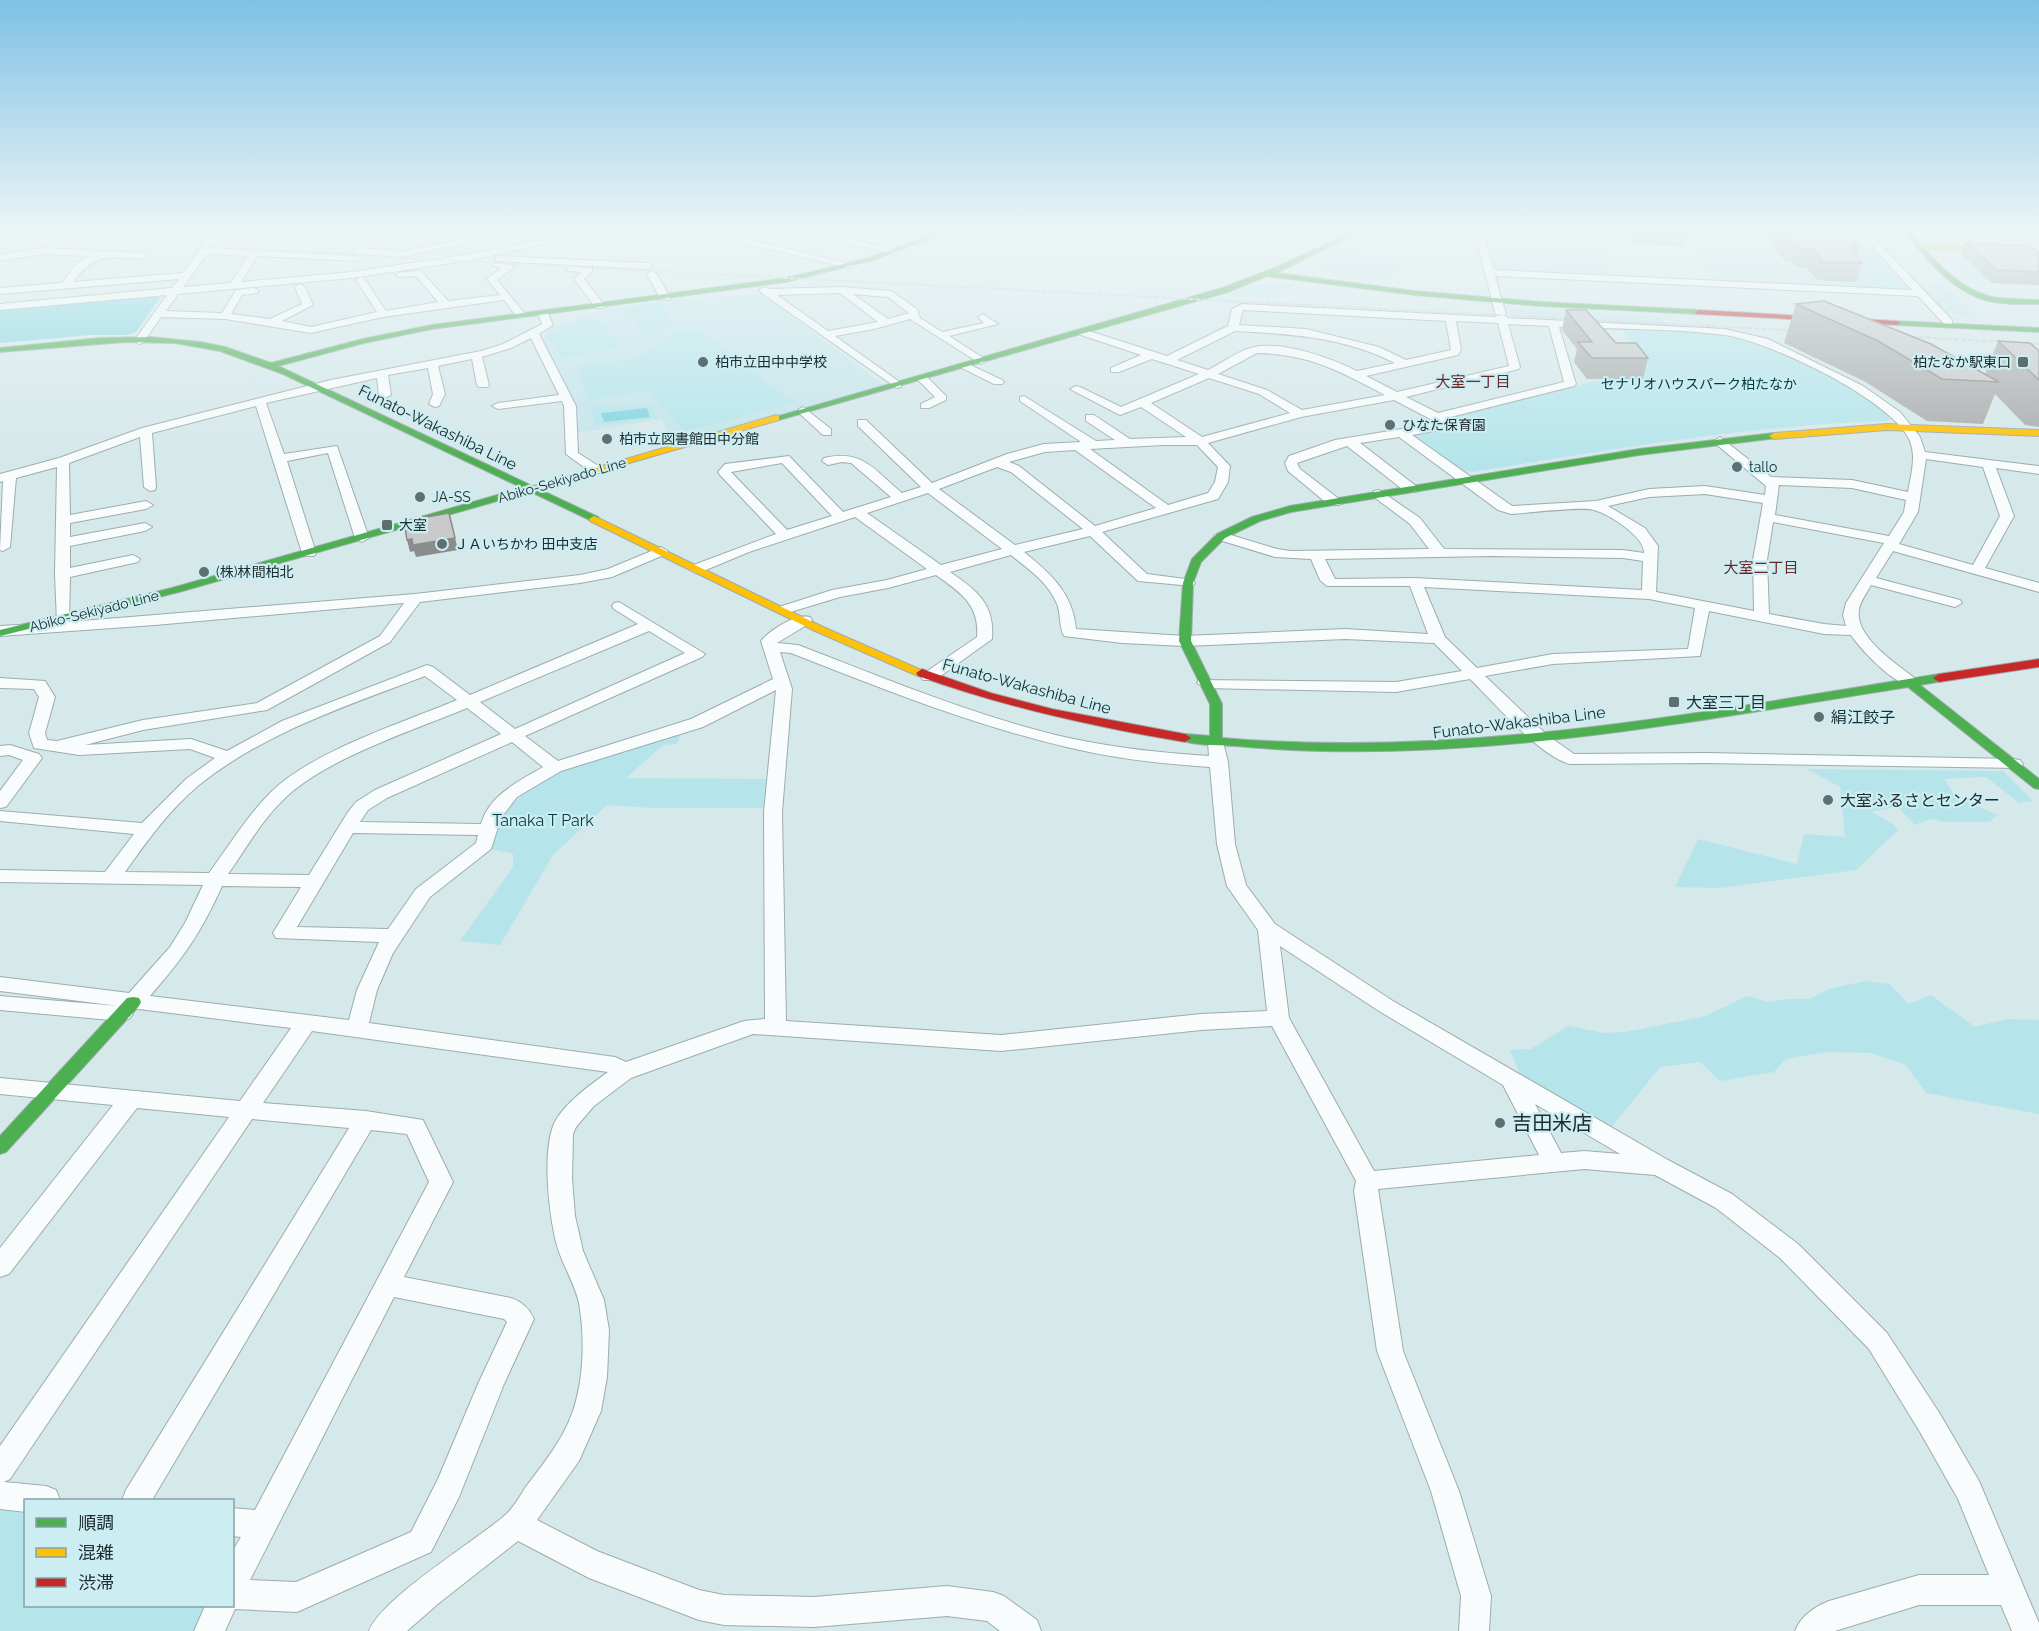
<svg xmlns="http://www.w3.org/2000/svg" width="2039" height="1631" viewBox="0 0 2039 1631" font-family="Raleway,'Noto Sans JP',sans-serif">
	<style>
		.built { fill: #c4e5ea }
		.green { fill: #b5e5eb }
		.water { fill: #82d5e0 }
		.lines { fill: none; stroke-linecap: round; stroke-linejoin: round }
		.street-casing { stroke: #9dacae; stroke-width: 2 }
		.fast-casing { stroke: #9dacae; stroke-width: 2 }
		.slow-casing { stroke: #9dacae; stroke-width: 2 }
		.jam-casing { stroke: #9dacae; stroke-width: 2 }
		.street { fill: #f9fcfc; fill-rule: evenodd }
		.fast { fill: #4caf50; fill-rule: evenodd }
		.slow { fill: #ffc107; fill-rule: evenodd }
		.jam { fill: #c62828; fill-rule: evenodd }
		.rail { stroke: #ccd1d2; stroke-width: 2; stroke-dasharray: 5 2; stroke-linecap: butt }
		.wall { fill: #abadae }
		.shaded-wall { fill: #8b8d8d }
		.building { fill: #c7c9ca; stroke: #8b8d8d; stroke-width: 1.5 }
		.poi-dot { fill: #5f6e70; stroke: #cceef3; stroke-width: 2 }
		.labels { text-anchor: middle; stroke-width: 4.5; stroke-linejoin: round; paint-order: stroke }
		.far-poi-label { font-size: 14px; fill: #202d2f; stroke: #cceef3; text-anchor: start }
		.far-park-label { font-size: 14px; fill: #01383e; stroke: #cceef3 }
		.far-street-label { font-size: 14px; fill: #202d2f; stroke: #cceef3 }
		.far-neighbourhood-label { font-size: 15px; fill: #6c2629; stroke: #cceef3 }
		.street-label { font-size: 16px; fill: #202d2f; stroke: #cceef3 }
		.poi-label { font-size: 16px; fill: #202d2f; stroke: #cceef3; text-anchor: start }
		.park-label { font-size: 16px; fill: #01383e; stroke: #cceef3 }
		.near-poi-label { font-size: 20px; fill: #202d2f; stroke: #cceef3; text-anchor: start }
	</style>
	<rect width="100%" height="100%" fill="#d5e8ea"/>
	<g class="built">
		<path d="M1368,232H1443L1450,233L1435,244L1366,233Z"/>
		<path d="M1483,232H1595L1616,277L1494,270Z"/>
		<path d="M1683,232H1856L1910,290L1715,282Z"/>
		<path d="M1334,249L1409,262L1386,280L1324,272L1311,261Z"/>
		<path d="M1962,254L2039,257V286L1973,283L1948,259Z"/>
		<path d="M1287,282L1296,284L1270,297L1228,295L1259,284Z"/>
		<path d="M1917,283L1944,285L1977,317L1947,314Z"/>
		<path d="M761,294L885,386L674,444L662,419L577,433V406L542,338L552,326L597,311L670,299Z"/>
		<path d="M1515,309L1662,317L1667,326L1517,318L1511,316L1509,310Z"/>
	</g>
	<g class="green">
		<path d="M1830,237L1863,239L1910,290L1786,285L1784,282L1788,284L1860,287L1844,269Z"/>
		<path d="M659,302L672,324L651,340L621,308Z"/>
		<path d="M600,319L609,328L606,330L622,347L562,358L548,337C559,320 581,321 600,319Z"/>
		<path d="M1622,328L1740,336L1793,357L1855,388L1893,417L1887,421C1748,425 1609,450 1472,472L1460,470L1412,436L1459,427L1445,419L1446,417L1605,379L1646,381Z"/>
		<path d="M681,329L701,330L794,403L685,431L646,392L590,399L576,367L637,358Z"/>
		<path d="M617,404L619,408L653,404L658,418L595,426L590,407Z"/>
		<path d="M681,734L677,744L663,745L626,778L768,779L765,808H652L607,805L553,855L500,945L460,941L513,867V854L491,849C497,828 505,809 522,794C551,766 640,746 681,734Z"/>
		<path d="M1807,769L2003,771L2033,801L2019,803L1986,777L1944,779L1956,797L1998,815L1989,822H1945L1931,819L1915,825L1897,807L1872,812L1892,823L1898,830L1856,870L1719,888L1675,887L1698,839L1797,864L1804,834L1845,837L1840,787Z"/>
		<path d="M1866,981L1889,984L1909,1004L1931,995L1975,1027L2007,1019L2039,1020V1114L1926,1093L1906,1065L1871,1053L1826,1052L1786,1059L1774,1072L1720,1081L1700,1062L1660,1067L1611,1128L1520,1074L1510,1050L1531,1049L1568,1026L1604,1033L1626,1032L1706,1016L1747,996L1768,1002L1787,999H1810L1829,989Z"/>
		<path d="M0,1510L25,1513L26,1606H207L193,1631H0Z"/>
	</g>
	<g class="water">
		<path d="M151,296L160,298L136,332L126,335H91L0,343V309Z"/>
		<path d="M647,408L650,417L604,422L601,413Z"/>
	</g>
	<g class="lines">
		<g class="street-casing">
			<g id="street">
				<path d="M24,232H37L0,244V238Z"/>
				<path d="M212,232H220L208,248L356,255L361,258L356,261L257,256L241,282L352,272L471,254L585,232H600L471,260L352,278L178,294L166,311L222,313L236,290L254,288L259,291L257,293L242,295L231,314L270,319L302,304L295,287L300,284L305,287L313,305L282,321L311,327L377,312L356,280L361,277L364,278L386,311L438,302L416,276L398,277L396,275L401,272L421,271L448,301L500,295L487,279L501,268L492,265L497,262L515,266L497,280L526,315L521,318L517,317L504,300L383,317L311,333L225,319L161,317L143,343L139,344L134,341L167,295L0,310V304L172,288L179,279L0,294V288L62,283L77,263L90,256L42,254L0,261V255L42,248L143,253L148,256L143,259C110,257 94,253 73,282L183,273ZM207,254L248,256L231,283L183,287Z"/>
				<path d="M498,232H513L403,257L357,254L352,251L357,248L403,251Z"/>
				<path d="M704,232H718L854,265L849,268L705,234Z"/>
				<path d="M808,232H822L900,251L895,254L809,234Z"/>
				<path d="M1475,232H1483L1494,270L1912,290L1859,232H1868L1952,320V324H1944L1918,296L1495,276L1507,318L1725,329L1768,339L1863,386L1900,412L1920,437L1925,452L2039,466V474L1996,468L2014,516L1985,568L2039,583V592L1893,551L1876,578L1960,600L1962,603L1955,607L1871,585C1867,593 1860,601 1859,610C1854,637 1898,665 1917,680L1919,683L1917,686C1899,691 1861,650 1851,635L1824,634L1709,611L1700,656L1553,664L1485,676L1547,735L1574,754L1707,753L2014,759L2020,760L2023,764L2020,768L1707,763L1570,764C1540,757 1493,701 1470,679L1396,692L1205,688L1197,683L1199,680L1396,682L1462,671L1434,643L1345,639L1185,646L1122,643L1064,636C1059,627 1061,614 1057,604C1048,582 1028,569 1011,555L950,572C976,590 995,603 992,639L935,680H923L921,677L923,674L977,637C980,605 960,592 936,575L888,588L840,597L784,614L777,610L779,607L832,590L887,580L927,569L855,517L749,552L701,572L696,573L689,569L691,566L776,534L720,475L718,472L725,464L789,456L843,512L891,497L851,463L842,462L828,465L822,461L824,458C863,449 874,470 902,493L921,487L858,426V420H866L932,483L1007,454L1044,444L1081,442L1020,401V397L1024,396L1096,441L1115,440L1086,421V415H1094L1130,439L1186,437L1141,407L1120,415L1116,413L1070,389L1076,386L1080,387L1121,407L1199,374L1152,359L1119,372H1111V368L1141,355L1078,334V330H1086L1167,356L1228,326L1232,309L1242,304L1496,317ZM1243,310L1446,321L1451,350L1406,360L1379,347L1306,329L1239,325ZM1456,321L1498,323L1509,366L1397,392L1366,376L1458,355L1461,350ZM1508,324L1549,326L1564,382L1438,413L1406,397L1519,369L1520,367ZM1559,327C1614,329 1670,328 1724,335C1767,340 1890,399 1909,439C1917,456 1911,474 1908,492L1852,480L1771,477L1720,437L1714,441L1716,444L1766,486L1765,495L1705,486L1649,489L1596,501L1512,506L1412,435L1452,428L1453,423L1447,418L1574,386L1576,384ZM1235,331C1291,334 1343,337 1395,363L1357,371C1331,358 1284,341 1254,347C1239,350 1222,363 1208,370L1177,360ZM1257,353C1312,355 1337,370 1385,395L1302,410L1267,390L1218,374ZM1209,378L1259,394L1290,413L1202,437L1151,403ZM1394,400L1438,423L1335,440L1289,456L1285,463L1288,471L1329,505H1339L1341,502L1339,499L1300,469L1297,463L1347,446L1406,492H1416L1417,489L1416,486L1360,443L1399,437L1498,510L1511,514C1527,513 1583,506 1594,510C1609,514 1645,537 1644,553L1623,550L1444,549L1420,518L1379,490L1374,491L1373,494L1374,497L1410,524L1429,549L1291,551L1277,549L1221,532L1214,536L1216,539L1275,557L1311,559L1320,580L1327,586H1410L1428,634L1345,629L1185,636L1076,629C1073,593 1050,573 1024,552L1090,536L1138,581L1193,586L1195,583L1193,580L1147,574L1102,532L1218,499L1228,482L1230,466L1208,443L1301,417ZM1163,445H1197L1218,467L1215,482L1208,493L1168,505L1090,449ZM1075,450L1156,508L1095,526L1019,466L1009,462L1045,452ZM1926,459L1983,467L2000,516L1973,565L1899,544L1918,512ZM782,463L832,516L787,530L731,472ZM997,467L1011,472L1083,529L1015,545L939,489ZM1779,485L1852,488L1906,500L1904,512L1889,536L1775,515ZM928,493L1002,549L941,565L867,513ZM1705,494L1763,503L1753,560L1754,611L1656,592L1658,546L1645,528L1608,506L1649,497ZM1773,522L1884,543L1846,603L1843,615L1846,626L1824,624L1769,614L1767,560ZM1492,556L1623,558L1643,561L1642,590L1415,578L1335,579L1325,559ZM1424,587L1649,599L1695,608L1688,649L1553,654L1477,668L1445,637Z"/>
				<path d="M499,256L648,263L653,266L648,269L496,261V257Z"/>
				<path d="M571,266L592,268V272L584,279L605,306L604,308H596L574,279L581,272L568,271L566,269Z"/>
				<path d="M652,271L657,274L670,298L669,300L660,298L647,274Z"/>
				<path d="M764,287L769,289L841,287L891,291L917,309L920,318L942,332L984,323L978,317L983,314L998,324L949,336L985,359L986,361L981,364L910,319L874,329L835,336L901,383V387L897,388L763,294L759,290ZM840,293L878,322L828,331L777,295ZM853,294L888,297L909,313L888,319Z"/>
				<path d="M543,310L548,313L553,325L539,334L576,406L578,453L600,467L602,470L600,473H592L566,454L564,406L562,401L498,409L492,406L498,403L559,395L531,338L511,348L482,357L489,385L487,387H479L477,385L472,359L438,366L445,394L439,406L435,407L429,404L433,394L428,368L388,375L391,395L385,398L379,395L377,378L266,403L284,454L337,446L369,538L362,542L355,538L328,453L287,461L316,553L314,556H304L302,553L256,406L152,433L156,487L155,490L150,491L144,487L140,437L69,463L70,515L146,501L153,505L146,509L70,523V537L145,523L152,527L145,531L70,546V568L133,555L140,559L138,562L70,577L69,622L415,594L580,575L608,569L661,547L668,551L666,554L612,577L580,583L420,602L390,642L267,710L143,730L85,745L191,739L227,751L282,721L427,665L433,667L470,695L638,624L614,609L612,606L614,603L619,602L705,654L702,657L525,736L558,761L691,719L773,679L761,641C770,630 796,613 810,617L812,620L810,623L777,643L798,645C887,679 976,717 1069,738C1115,748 1162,753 1209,756L1208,742L1210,738H1222L1228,762L1235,844L1246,885L1275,924L1393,1001L1668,1160L1732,1194L1798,1244L1887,1333L1940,1414L1979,1481L2039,1623V1631H2012L2001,1605H1919L1835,1631H1795C1801,1616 1814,1607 1829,1601L1919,1575H1989L1958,1499L1920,1432L1869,1349L1780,1258L1716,1208L1655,1175L1584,1169L1378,1189L1403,1351L1459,1491L1491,1596L1489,1631H1459L1461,1596L1431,1491L1377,1351L1354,1191L1356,1181L1272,1026L1201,1030L1001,1051L753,1034L631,1078L594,1106L576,1127L573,1134L572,1179L575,1216L583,1251L604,1300L609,1330L607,1377L601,1411L579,1461L537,1520L597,1551L699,1590L724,1595L814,1597L947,1586L993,1592L1004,1596L1037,1620L1041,1631H1000L987,1621L947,1616L814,1627L724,1625L699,1620L589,1578L518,1541L439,1603L407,1631H369C382,1598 472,1543 503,1517C512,1510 519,1498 525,1488C543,1464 563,1440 573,1411C584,1378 585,1337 579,1303C575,1285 565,1269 559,1252C549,1223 540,1144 557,1118C570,1099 589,1086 608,1072L312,1031L263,1103L366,1111L423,1120L453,1182L404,1277L511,1298C522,1302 529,1308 534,1319L504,1384L459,1497L431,1552L297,1612L235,1609L225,1631H194L205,1606H232V1552L241,1537L232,1536V1508L255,1510L429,1182L407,1134L371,1130L152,1500H122L126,1490L349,1128L252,1119L10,1479L4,1482L46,1486L56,1490L60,1500H26V1512L0,1509V1446L229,1117L137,1108L9,1274L0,1277V1248L113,1105L0,1094V1078L240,1101L291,1028L123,1007L129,1009L133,1014L129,1019L122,1021L0,1010V996L119,1006L0,991V977L129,993L170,947L185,923L203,885L0,882V870L105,872L134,834L0,821V811L142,823L186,779L215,758L190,749L79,755L34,748L29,733L39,697L34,689L0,688V678L45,681L55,697L45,733L47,740L57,741L143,720L257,703L380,636L404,603L155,625L0,636V626L57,623L55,574L57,467L16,478L10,547L3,551L0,550L3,481L0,482V474L59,458L142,428L256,399L331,380L481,351L503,344L542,324L538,313ZM649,631L685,653L515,729L480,702ZM780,652L791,653C883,689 974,726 1071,748C1117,759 1164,764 1210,767L1217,844L1227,886L1258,930L1267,1011L1201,1014L1001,1035L786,1021L782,812L792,689ZM425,676L457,700C402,723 313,751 271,792C247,816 229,846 209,873L125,872C147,841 169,810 199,785C265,732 347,706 425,676ZM776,690L764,812L765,1019L744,1021L626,1062L615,1057L369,1023L377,990L393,953L430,897L491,849L501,818L517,797L561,771L703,727ZM467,708L501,734L375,790L356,802L348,812L309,875L228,874C246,849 261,821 283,800C324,759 412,731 467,708ZM512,742L543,767C519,781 489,795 481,824L360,822L368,810L387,798ZM353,833L478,835L476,843L416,889L388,929L297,927ZM222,886L301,887L273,933L276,938L379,942L357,990L349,1020L150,996C184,957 201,933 222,886ZM1280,946L1379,1011L1503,1085L1539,1155L1374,1171L1289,1018ZM1535,1104L1620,1154L1584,1151L1561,1153ZM394,1297L504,1319L507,1322L478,1384L438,1479L411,1532L296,1582L250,1580Z"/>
				<path d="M966,363L1002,380L1004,382L1002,384H994L962,368L961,366Z"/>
				<path d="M922,375L926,376L946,396V400L929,408H921V404L935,397L916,378Z"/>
				<path d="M803,407L831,429V435H823L799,413V409Z"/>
				<path d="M10,745L39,754L42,758L6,807L0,808V791L23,760L9,755L0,756V746Z"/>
			</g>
		</g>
		<g class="fast-casing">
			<g id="fast">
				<path d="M940,232H948L873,260L786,282L432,329L364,343L278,366L598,517L599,519L594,522L283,374L220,351L175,343L125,342L0,352V348L100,338L150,337L200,342L225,347L271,363L363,339L432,325L786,278L869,258Z"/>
				<path d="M1353,232H1360L1276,273L1415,291L1541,302L1699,310L1703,312L1699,314L1541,306L1415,295L1267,276L1228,292L779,420L772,418L1222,288L1274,268Z"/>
				<path d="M1906,232H1910C1932,257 1958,290 1993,297C2008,300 2024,299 2039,300V304C2022,304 2005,305 1988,301C1953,292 1928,261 1906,234Z"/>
				<path d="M1894,321L2039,328V332L1897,325H1894Z"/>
				<path d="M1774,433L1777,434V438L1639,455L1291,512L1260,521L1225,538L1201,562L1193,583L1191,641L1222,704V738C1464,759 1702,712 1939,674L1945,678L1943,681L1920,685L2039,779V789L2034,788L1908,687C1686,722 1461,767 1236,746C1223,745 1187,746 1179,738L1185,734L1210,736V704L1179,641L1183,583L1192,559L1217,534L1252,517L1290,506L1639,449Z"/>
				<path d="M501,494L504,495V499L179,592L0,636V630L172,588Z"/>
				<path d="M133,997L139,998L141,1002L139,1006L6,1152L0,1154V1136L127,998Z"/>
			</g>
		</g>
		<g class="slow-casing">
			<g id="slow">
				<path d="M1920,245L2039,251V255L1918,248Z"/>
				<path d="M776,415L779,416V420L504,499L496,497Z"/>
				<path d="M1887,424L2039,430V436L1887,430L1774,439L1769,436L1774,433Z"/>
				<path d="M594,516L823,627L928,673L926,676H918L815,631L590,521L589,519Z"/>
			</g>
		</g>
		<g class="jam-casing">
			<g id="jam">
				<path d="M1699,310L1897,321L1901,323L1897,325L1696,314L1695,312Z"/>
				<path d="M2039,659V667L1939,682L1933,678L1939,674Z"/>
				<path d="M922,669L991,693L1052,709L1185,734L1191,738L1185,742C1094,727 1005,707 918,676L916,673Z"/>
			</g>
		</g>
		<use href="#street" class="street"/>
		<use href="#fast" class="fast"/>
		<use href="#slow" class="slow"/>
		<use href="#jam" class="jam"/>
		<g class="rail">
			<path d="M0,237L1805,331"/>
			<path d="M1898,336L2039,344"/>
		</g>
	</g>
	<g class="wall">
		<path d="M1625,232H1684L1686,234L1683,246L1632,244Z"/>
		<path d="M1763,232H1847L1860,246L1857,258L1862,263L1856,282L1817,280L1807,268L1795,267L1790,261H1785Z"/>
		<path d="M1966,243L2039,254V285L1992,283L1962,255Z"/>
		<path d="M1796,304L1985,374L1998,341L2039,351V427L2025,425L1995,394L1983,424L1927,421L1864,381L1784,343Z"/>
		<path d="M1566,310L1616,343L1648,358L1643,379H1587L1574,362L1577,349L1562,330Z"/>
	</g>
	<path class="shaded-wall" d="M449,513L458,550L416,557L414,551L410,552L407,540Z"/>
	<g class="building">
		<path d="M1634,232H1684L1686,234Z"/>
		<path d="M1781,232H1847L1860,246H1851L1855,251H1850L1862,263L1823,262L1813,249H1800L1796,243H1790Z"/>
		<path d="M1966,243L2030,246L2039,254V272L1997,270Z"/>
		<path d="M1824,301L1931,344L1999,382L1942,379L1878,341L1796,304Z"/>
		<path d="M1566,310H1586L1616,343H1636L1648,358H1592L1578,342H1592Z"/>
		<path d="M1998,341L2030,343L2039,351V380Z"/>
		<path d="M449,513L455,538L413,545L412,539L407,540L404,521Z"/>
	</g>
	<linearGradient id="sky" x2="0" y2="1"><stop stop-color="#7fc1e5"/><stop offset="0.5" stop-color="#ecf5f6"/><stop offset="1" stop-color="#ecf5f6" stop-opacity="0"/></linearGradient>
	<rect width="2039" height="460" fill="url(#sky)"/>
	<g class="poi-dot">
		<circle cx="703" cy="362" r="6"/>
		<rect x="2017" y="356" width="12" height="12" rx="3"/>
		<circle cx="1390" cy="425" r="6"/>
		<circle cx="607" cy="439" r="6"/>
		<circle cx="1737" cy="467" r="6"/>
		<circle cx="420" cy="497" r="6"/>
		<rect x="381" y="519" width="12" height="12" rx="3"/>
		<circle cx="442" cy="544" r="6"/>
		<circle cx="204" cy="572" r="6"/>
		<rect x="1668" y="696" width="12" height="12" rx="3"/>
		<circle cx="1819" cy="717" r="6"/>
		<circle cx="1828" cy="800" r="6"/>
		<circle cx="1500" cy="1123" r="6"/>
	</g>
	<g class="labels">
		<g class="far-poi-label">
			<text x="715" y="367">柏市立田中中学校</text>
			<text x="2011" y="367" text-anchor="end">柏たなか駅東口</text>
			<text x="1402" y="430">ひなた保育園</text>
			<text x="619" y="444">柏市立図書館田中分館</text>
			<text x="1749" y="472">tallo</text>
			<text x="432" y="502">JA-SS</text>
			<text x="399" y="530">大室</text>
			<text x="454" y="549">ＪＡいちかわ 田中支店</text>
			<text x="216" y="577">(株)林間柏北</text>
		</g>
		<g class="far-park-label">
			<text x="1699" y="389">セナリオハウスパーク柏たなか</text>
		</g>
		<g class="far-street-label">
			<text transform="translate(562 480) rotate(-16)" y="5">Abiko-Sekiyado Line</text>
			<text transform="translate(94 611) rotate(-14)" y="5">Abiko-Sekiyado Line</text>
		</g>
		<g class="far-neighbourhood-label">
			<text x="1473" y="387">大室一丁目</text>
			<text x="1761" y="573">大室二丁目</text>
		</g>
		<g class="street-label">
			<text transform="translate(438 427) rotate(26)" y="6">Funato-Wakashiba Line</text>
			<text transform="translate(1027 686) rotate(15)" y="6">Funato-Wakashiba Line</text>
			<text transform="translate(1519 722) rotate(-7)" y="6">Funato-Wakashiba Line</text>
		</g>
		<g class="poi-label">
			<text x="1686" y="708">大室三丁目</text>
			<text x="1831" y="723">絹江餃子</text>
			<text x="1840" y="806">大室ふるさとセンター</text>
		</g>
		<g class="park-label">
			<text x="543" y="826">Tanaka T Park</text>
		</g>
		<g class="near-poi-label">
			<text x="1512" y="1130">吉田米店</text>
		</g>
	</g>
	<rect x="24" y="1499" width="210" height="108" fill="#cceef3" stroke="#87a1a5" stroke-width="1.5"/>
	<rect x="36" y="1518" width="30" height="9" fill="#4caf50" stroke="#87a1a5" stroke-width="1.5"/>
	<text x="78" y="1529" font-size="18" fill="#202d2f">順調</text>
	<rect x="36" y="1548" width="30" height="9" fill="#ffc107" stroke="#87a1a5" stroke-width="1.5"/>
	<text x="78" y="1559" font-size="18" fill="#202d2f">混雑</text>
	<rect x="36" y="1578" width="30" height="9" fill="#c62828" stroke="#87a1a5" stroke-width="1.5"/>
	<text x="78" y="1589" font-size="18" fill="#202d2f">渋滞</text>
</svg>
